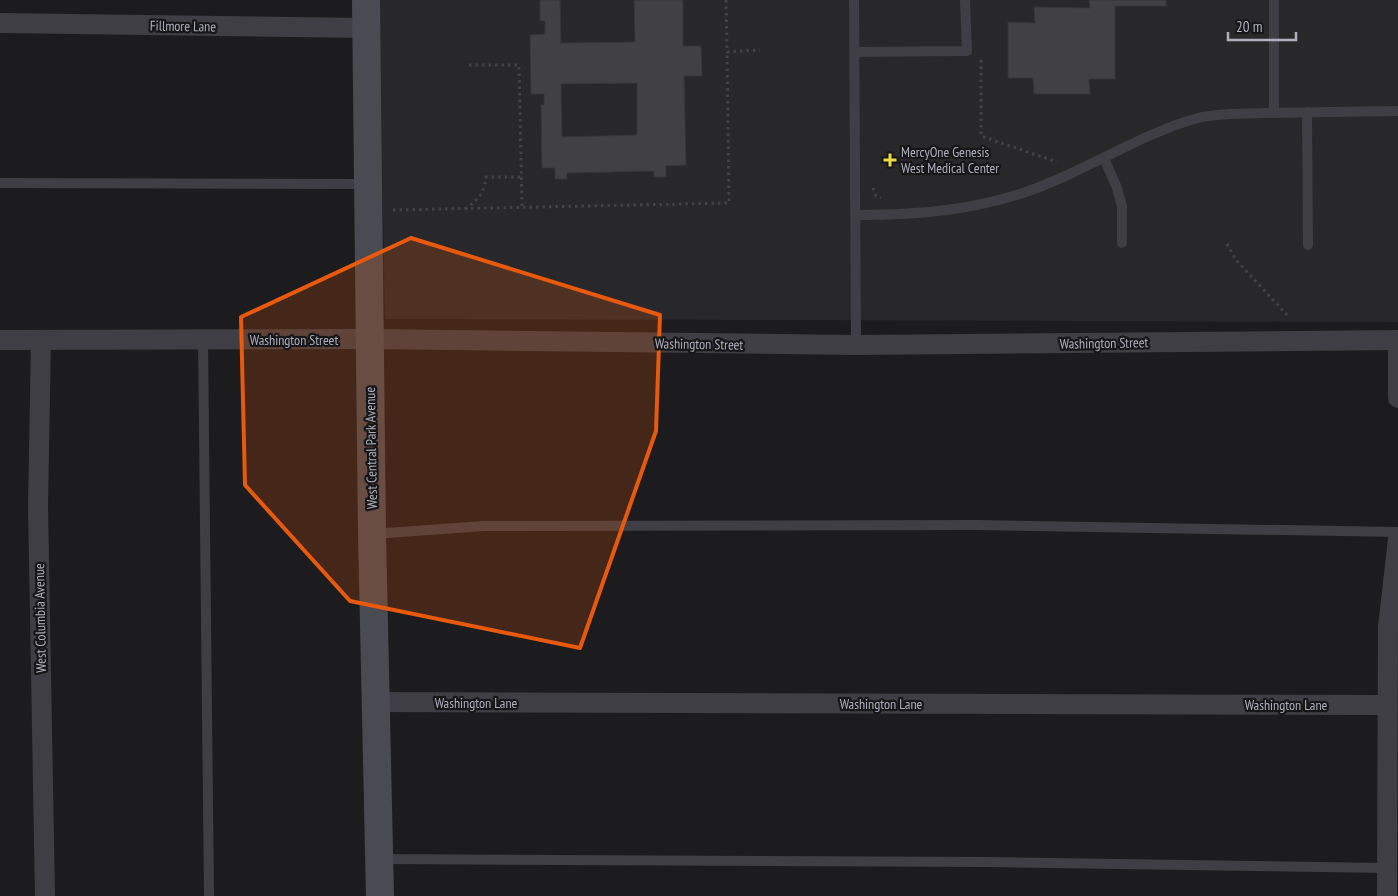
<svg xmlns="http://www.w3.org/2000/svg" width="1398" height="896" viewBox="0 0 1398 896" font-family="'PT Sans Narrow',sans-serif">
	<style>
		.built { fill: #28272a }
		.building { fill: #414044; stroke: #363539; fill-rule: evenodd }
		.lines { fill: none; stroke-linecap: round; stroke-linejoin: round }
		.path { stroke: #424249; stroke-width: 3; stroke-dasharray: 2.5 4; stroke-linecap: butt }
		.service { stroke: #3f3e44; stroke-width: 10 }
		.minor { stroke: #3f3e44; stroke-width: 20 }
		.secondary { stroke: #4a4a52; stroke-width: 28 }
		.marked { fill: #e8590c; fill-opacity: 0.2; stroke: #e8590c; stroke-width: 4; stroke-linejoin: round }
		.poi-dot { fill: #eada46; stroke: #161618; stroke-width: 2 }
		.labels { text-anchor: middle; stroke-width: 4.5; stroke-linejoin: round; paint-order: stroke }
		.street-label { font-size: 14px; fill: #aeafbc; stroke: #161618 }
		.poi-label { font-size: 14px; fill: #aeafbc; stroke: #161618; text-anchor: start }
	</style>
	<rect width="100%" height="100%" fill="#1c1b1d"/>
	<path class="built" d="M379,0H1398V322L385,319Z"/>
	<g class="building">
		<path d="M540,0H560L561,43L635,42L634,0H683V46H701L702,76H684L686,165L666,166V177H654V171L567,173V179H555V168H542L541,105H544V94H531L530,35L545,34V21H540ZM637,83V135L562,137L561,84Z"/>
		<path d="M1089,0H1166V6H1115V79H1089L1090,94H1034L1033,78H1008V22L1035,23L1034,7L1090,8Z"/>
	</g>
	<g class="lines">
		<g class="path">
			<path d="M726,0L727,52L760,50"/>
			<path d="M981,60V136L1057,162"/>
			<path d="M469,65H519L522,208"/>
			<path d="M873,188L876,196L881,198"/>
			<path d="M465,209C478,199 484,195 486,177H522"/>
			<path d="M393,210L729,203L727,52"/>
			<path d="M1227,244L1236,260L1289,317"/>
		</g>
		<g class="service">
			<path d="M854,0L856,345"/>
			<path d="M855,52L967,51L965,0"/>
			<path d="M1307,112L1308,245"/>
			<path d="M1274,113V0"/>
			<path d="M1104,158L1117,188L1122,207V243"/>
			<path d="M0,183L367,184"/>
			<path d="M856,215C919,215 982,210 1042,186C1094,166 1143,133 1198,118C1218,113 1241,114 1262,113C1307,112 1353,112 1398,111"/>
			<path d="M203,340L209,896"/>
			<path d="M373,534L484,526L977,525L1398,532"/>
			<path d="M380,859L988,862L1387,868"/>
		</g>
		<g class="minor">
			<path d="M0,23L366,28"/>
			<path d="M0,340L370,339L856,345L1398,340"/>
			<path d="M41,340L38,506L45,896"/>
			<path d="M1398,340V398"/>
			<path d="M376,702L1386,705"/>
			<path d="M1387,896L1388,627L1398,539"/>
		</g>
		<path class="secondary" d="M366,0L372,534L380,896"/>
	</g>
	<path class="marked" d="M411,238L660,315L656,431L580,648L350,601L245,485L241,317Z"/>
	<path class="poi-dot" d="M887.5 152.5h5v5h5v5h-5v5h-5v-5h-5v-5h5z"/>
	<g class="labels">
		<g class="street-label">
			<text transform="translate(183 26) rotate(1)" y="5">Fillmore Lane</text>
			<text x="294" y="345">Washington Street</text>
			<text transform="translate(1104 343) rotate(-1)" y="5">Washington Street</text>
			<text transform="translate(699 344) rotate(1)" y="5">Washington Street</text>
			<text transform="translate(371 448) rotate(-91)" y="5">West Central Park Avenue</text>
			<text transform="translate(40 618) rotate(-91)" y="5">West Columbia Avenue</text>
			<text x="476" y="708">Washington Lane</text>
			<text x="881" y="709">Washington Lane</text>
			<text x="1286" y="710">Washington Lane</text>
		</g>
		<g class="poi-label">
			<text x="901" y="157">MercyOne Genesis<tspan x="901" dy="16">West Medical Center</tspan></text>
		</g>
	</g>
	<path d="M1228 32v8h68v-8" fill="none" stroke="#aeafbc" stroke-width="2.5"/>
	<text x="1236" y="32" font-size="15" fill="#aeafbc" stroke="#161618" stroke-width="4" paint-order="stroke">20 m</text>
</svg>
